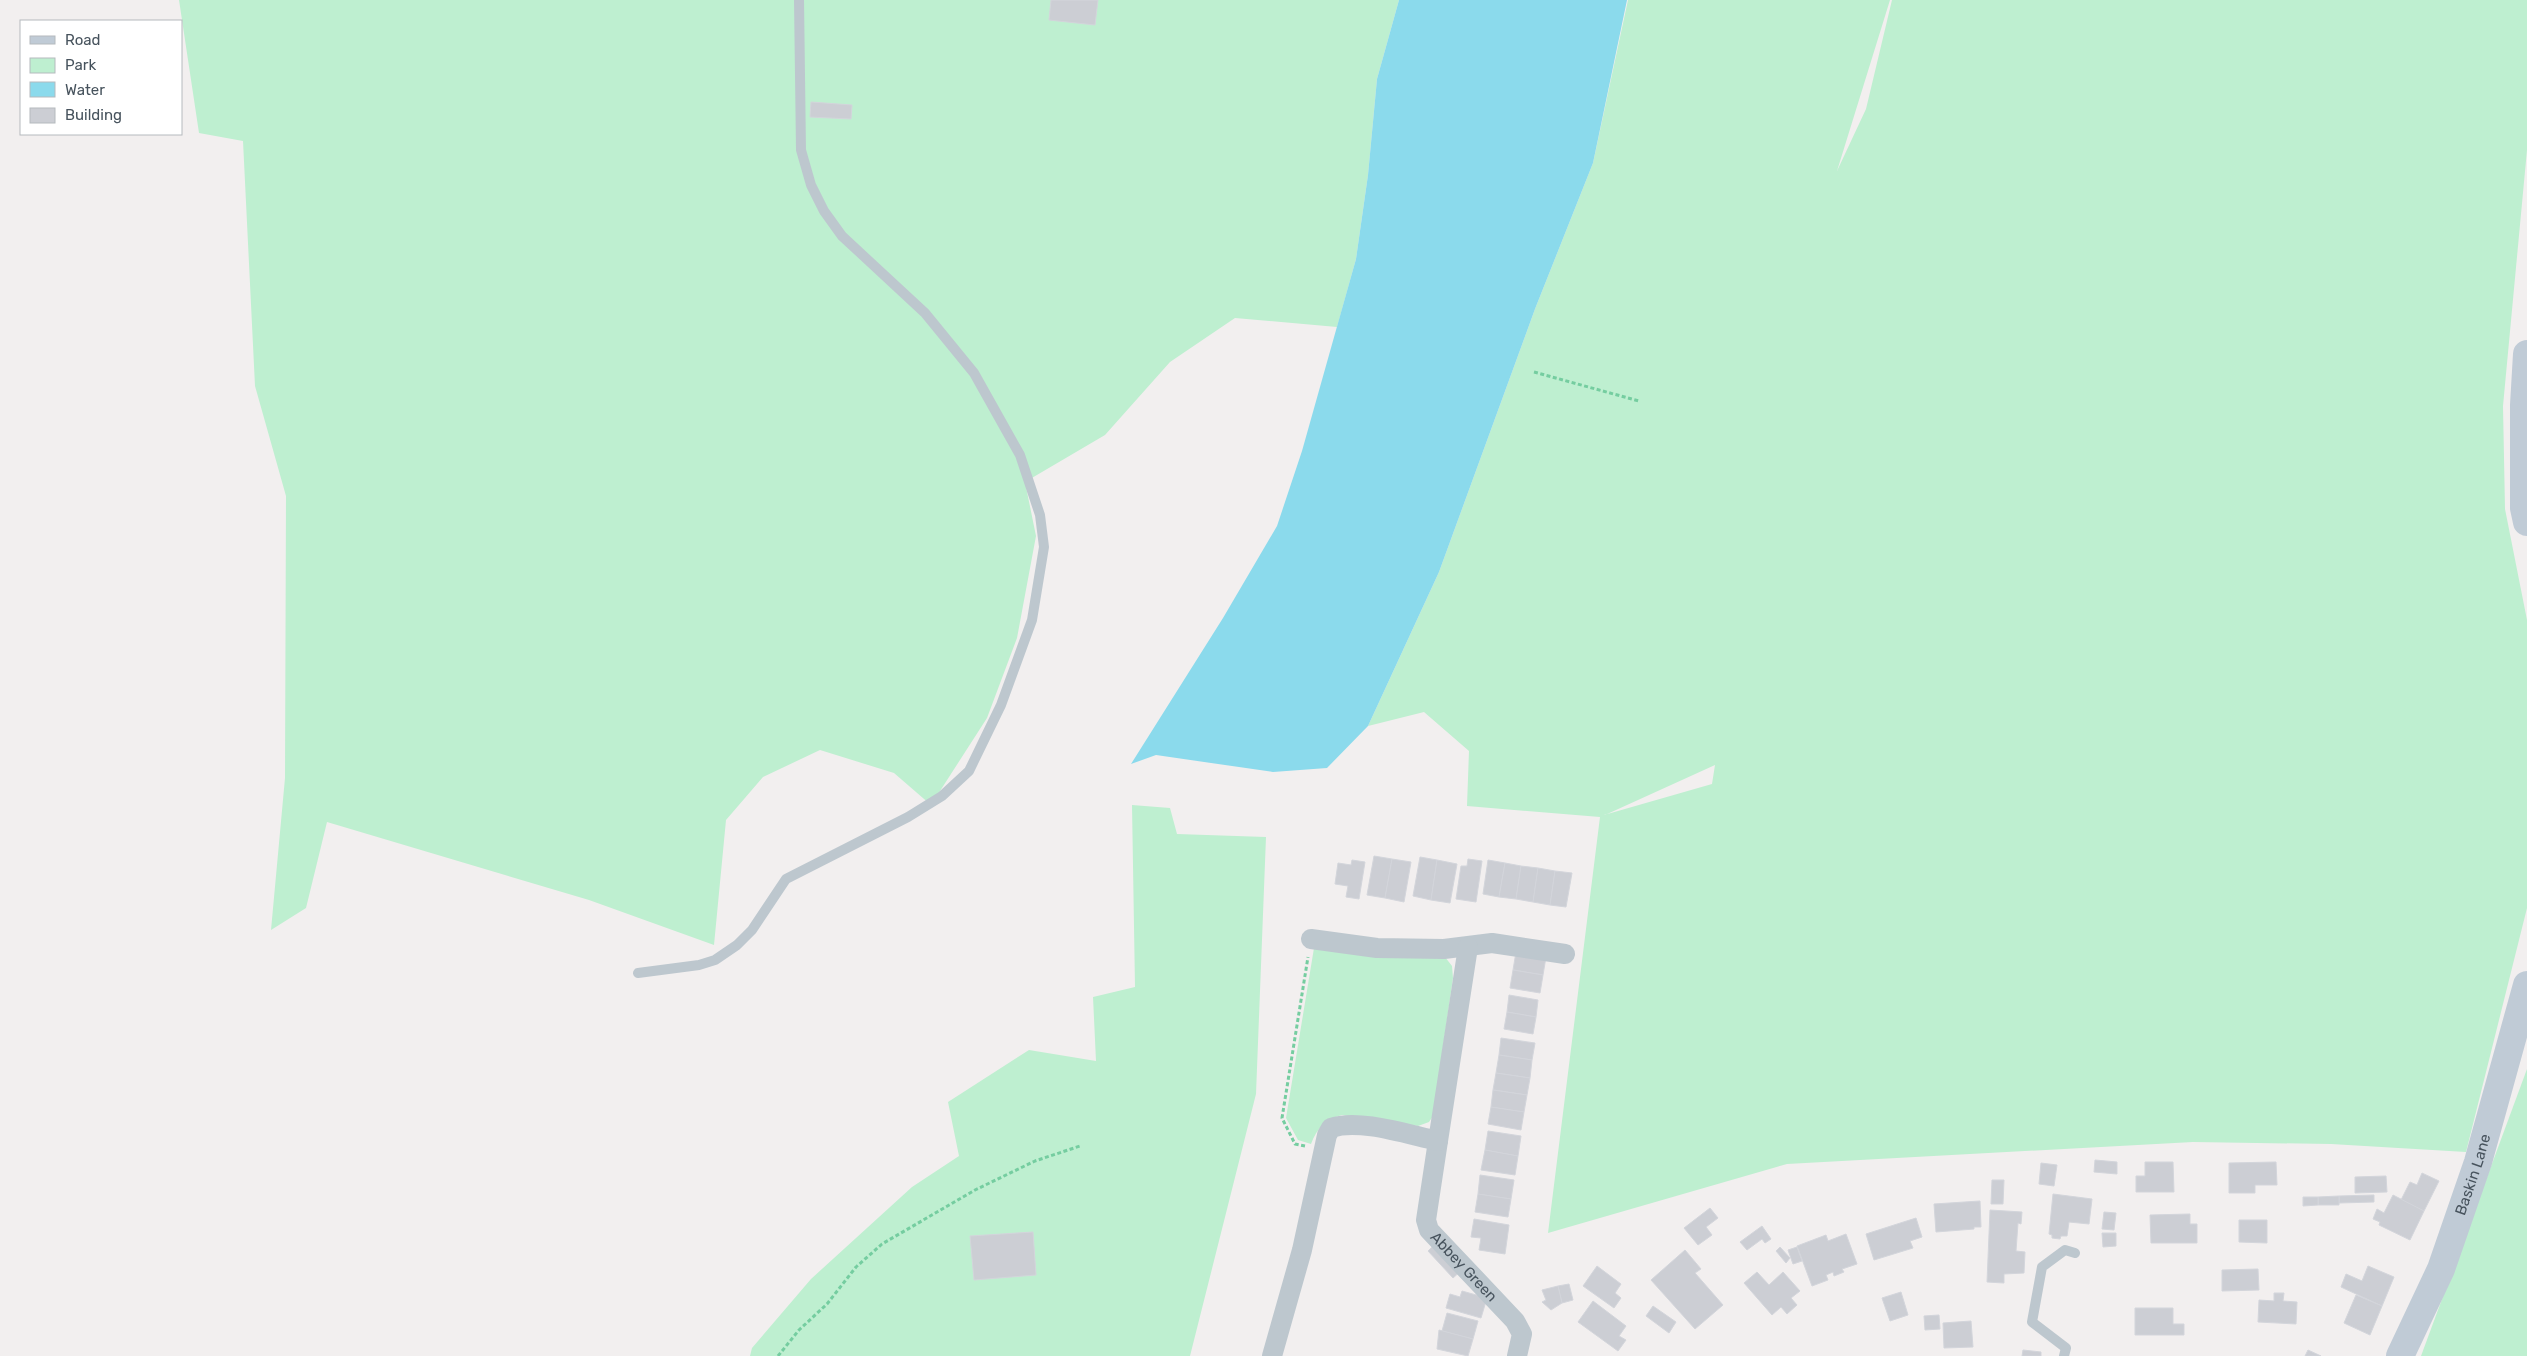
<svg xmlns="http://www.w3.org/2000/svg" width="2527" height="1356" viewBox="0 0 2527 1356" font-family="Rubik,sans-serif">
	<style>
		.green { fill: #beefd0; fill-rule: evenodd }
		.water { fill: #8bdaec }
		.building { fill: #ccced4; stroke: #d3d5db }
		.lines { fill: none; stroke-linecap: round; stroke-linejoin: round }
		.path { stroke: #75cda0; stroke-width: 3; stroke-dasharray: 4 2.5; stroke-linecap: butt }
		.lane { stroke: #bdc7ce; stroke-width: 10 }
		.street { stroke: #bdc7ce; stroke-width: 20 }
		.secondary { stroke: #c0cbd6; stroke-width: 28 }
		.labels { text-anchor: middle; stroke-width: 5; stroke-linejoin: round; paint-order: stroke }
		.street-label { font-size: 15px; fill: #47535d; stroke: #fff }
	</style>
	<rect width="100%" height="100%" fill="#f2efef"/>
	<g class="green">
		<path d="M179,0H1399L1377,79L1368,175L1356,259L1337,327L1235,318L1170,362L1105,435L1025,482L1036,536L1017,638L987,718L931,805L894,773L820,750L763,777L726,820L714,945L589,900L327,822L306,908L271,930L285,778L286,496L255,386L243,141L199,133Z"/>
		<path d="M1628,0H1890L1837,171L1866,109L1892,0H2527V150L2503,406L2505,509L2527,620V908L2466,1152L2331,1144L2193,1142L1787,1164L1548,1233L1600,817L1467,806L1469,751L1424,712L1368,726L1439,572L1535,309L1593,163ZM1715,765L1712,784L1604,815H1605Z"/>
		<path d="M1132,805L1170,808L1177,834L1266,837L1256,1094L1190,1356H750L752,1348L811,1279L912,1187L959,1156L948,1102L1029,1050L1096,1061L1093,997L1135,987Z"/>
		<path d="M1314,948L1445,957L1452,966L1453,978L1433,1116L1429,1122L1418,1126L1342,1115C1326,1119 1317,1128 1311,1144L1298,1140L1286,1118Z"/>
		<path d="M2527,1069V1356H2421Z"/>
	</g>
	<path class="water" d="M1399,0H1627L1593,163L1535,309L1439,572L1368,726L1327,768L1273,772L1156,755L1131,764L1223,618L1277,526L1302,451L1356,259L1368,175L1377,79Z"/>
	<g class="building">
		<path d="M1051,0H1098L1095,25L1049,20Z"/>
		<path d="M811,102L852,105L851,119L810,117Z"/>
		<path d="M1374,856L1392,859L1385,898L1367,895Z"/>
		<path d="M1420,857L1437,860L1431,900L1413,896Z"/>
		<path d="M1392,859L1411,862L1404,902L1385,898Z"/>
		<path d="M1468,859L1482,861L1476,902L1456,899L1461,866H1467Z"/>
		<path d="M1352,860L1365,862L1359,899L1346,897L1348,886L1335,884L1338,863L1351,865Z"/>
		<path d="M1437,860L1457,864L1450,903L1431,900Z"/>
		<path d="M1488,860L1505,863L1499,897L1483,894Z"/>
		<path d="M1505,863L1521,866L1516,899L1499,897Z"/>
		<path d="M1521,866L1538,868L1533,902L1516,899Z"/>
		<path d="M1538,868L1555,871L1550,905L1533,902Z"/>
		<path d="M1555,871L1572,873L1566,907L1550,905Z"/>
		<path d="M1516,952L1546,957L1543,975L1513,970Z"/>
		<path d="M1513,970L1543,975L1540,993L1510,988Z"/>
		<path d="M1509,995L1538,1000L1536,1017L1507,1012Z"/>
		<path d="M1507,1012L1536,1017L1533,1034L1504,1029Z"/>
		<path d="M1501,1038L1535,1043L1532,1060L1499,1055Z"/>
		<path d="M1499,1055L1532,1060L1530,1078L1496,1073Z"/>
		<path d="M1496,1073L1530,1078L1527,1095L1493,1090Z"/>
		<path d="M1493,1090L1527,1095L1524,1112L1491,1107Z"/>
		<path d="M1491,1107L1524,1112L1521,1130L1488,1124Z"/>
		<path d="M1488,1131L1521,1136L1518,1156L1485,1150Z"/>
		<path d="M1485,1150L1518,1156L1515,1175L1481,1170Z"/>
		<path d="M2095,1160L2117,1162V1174L2094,1172Z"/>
		<path d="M2145,1162H2173L2174,1192H2136V1176H2145Z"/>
		<path d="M2276,1162L2277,1185H2255V1193H2229V1163Z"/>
		<path d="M2041,1163L2057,1165L2054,1186L2039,1184Z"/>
		<path d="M2422,1173L2439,1181L2424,1211L2401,1200L2410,1182L2417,1185Z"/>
		<path d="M1480,1175L1514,1180L1511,1199L1478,1194Z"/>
		<path d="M2386,1176L2387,1192L2355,1193V1177Z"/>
		<path d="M1992,1180H2004L2003,1204H1991Z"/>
		<path d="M1478,1194L1511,1199L1508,1217L1475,1212Z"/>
		<path d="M2053,1194L2092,1199L2089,1224L2069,1222L2067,1236H2061L2060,1239L2052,1238V1235L2049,1234Z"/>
		<path d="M2374,1195V1202L2339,1203V1196Z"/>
		<path d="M2393,1195L2424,1211L2410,1240L2379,1225L2380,1222L2373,1219L2377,1209L2384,1213Z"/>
		<path d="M2339,1196V1205H2318V1197Z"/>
		<path d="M2303,1197H2318V1205L2303,1206Z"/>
		<path d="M1980,1201L1981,1227H1974V1229L1936,1232L1934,1204Z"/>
		<path d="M1710,1208L1718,1218L1706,1227L1712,1235L1698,1245L1684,1228Z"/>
		<path d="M1990,1210L2022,1212L2021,1224L2018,1223L2016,1251L2025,1252L2024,1273L2004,1274V1283L1987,1282Z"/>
		<path d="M2104,1212L2116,1213L2114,1230L2102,1229Z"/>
		<path d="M2190,1214V1224H2197V1243H2151L2150,1215Z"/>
		<path d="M1916,1218L1922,1237L1910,1241L1913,1248L1874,1260L1866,1234Z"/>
		<path d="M1474,1219L1509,1225L1505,1254L1479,1250L1481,1238L1471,1237Z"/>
		<path d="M2239,1220H2267V1243L2239,1242Z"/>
		<path d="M1762,1226L1771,1239L1765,1243L1762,1239L1747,1250L1740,1242Z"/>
		<path d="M1033,1232L1036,1275L974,1280L970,1236Z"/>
		<path d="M2102,1233H2116V1246L2103,1247Z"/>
		<path d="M1846,1234L1857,1264L1842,1269L1844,1272L1834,1276L1833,1272L1826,1275L1828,1280L1812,1286L1797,1246L1826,1235L1828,1241Z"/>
		<path d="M1436,1243L1462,1270L1453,1278L1428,1251Z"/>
		<path d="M1780,1247L1790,1258L1786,1263L1776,1251Z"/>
		<path d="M1797,1247L1802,1261L1793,1264L1788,1250Z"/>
		<path d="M1685,1250L1701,1269L1695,1273L1723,1305L1695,1329L1651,1280Z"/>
		<path d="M1597,1266L1621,1284L1615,1293L1621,1298L1614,1308L1583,1286Z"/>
		<path d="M2368,1266L2394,1277L2382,1306L2341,1287L2346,1274L2362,1281Z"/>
		<path d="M2258,1269L2259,1290L2222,1291V1270Z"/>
		<path d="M1757,1272L1769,1285L1783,1272L1800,1291L1791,1298L1797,1305L1787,1314L1781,1307L1772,1315L1744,1283Z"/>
		<path d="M1569,1284L1573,1300L1562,1303L1558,1286Z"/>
		<path d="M1558,1286L1562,1303L1551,1310L1542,1302L1546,1300L1542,1290Z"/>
		<path d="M1462,1291L1487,1298L1481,1318L1446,1308L1450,1294L1460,1297Z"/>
		<path d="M1901,1292L1908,1315L1890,1321L1882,1298Z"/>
		<path d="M2274,1293H2284L2283,1301L2297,1302L2296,1324L2258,1322L2259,1300L2274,1301Z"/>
		<path d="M2356,1295L2382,1306L2370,1335L2344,1323Z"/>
		<path d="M1593,1301L1626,1326L1619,1336L1626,1340L1618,1351L1578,1322Z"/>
		<path d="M1653,1306L1676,1322L1669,1333L1646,1316Z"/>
		<path d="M2135,1308H2173V1324H2184V1335H2135Z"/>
		<path d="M1447,1313L1478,1321L1473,1339L1442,1331Z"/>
		<path d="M1939,1315L1940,1329L1925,1330L1924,1316Z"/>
		<path d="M1971,1321L1973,1347L1944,1348L1943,1323Z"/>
		<path d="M1439,1330L1473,1339L1468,1356L1437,1349Z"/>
		<path d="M2023,1350L2041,1352V1356H2022Z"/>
		<path d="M2308,1350L2321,1356H2305Z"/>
	</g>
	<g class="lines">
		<g class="path">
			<path d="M1534,372L1639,401"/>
			<path d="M1305,1146L1295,1144L1282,1118L1308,957"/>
			<path d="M778,1356L799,1330L827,1304L856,1267L882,1244L975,1190L1035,1161L1080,1146"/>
		</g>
		<g class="lane">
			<path d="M638,973L699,965L715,960L737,945L752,930L786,879L908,817L942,796L969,771L1001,705L1032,620L1044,547L1040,515L1020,455L974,373L925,313L842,236L824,211L811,185L801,150L799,0"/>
			<path d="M2064,1356L2066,1348L2032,1322L2042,1267L2065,1250L2075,1253"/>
		</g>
		<g class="street">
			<path d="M1311,939L1377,948L1444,949L1492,943L1565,954"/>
			<path id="s1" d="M1438,1141L1426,1220L1429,1230L1515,1321L1522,1334L1517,1356"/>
			<path d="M1272,1356L1302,1250L1327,1135L1331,1128C1359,1118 1409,1135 1438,1141L1468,947"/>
		</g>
		<g class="secondary">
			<path d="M2527,354L2524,405V508L2527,522"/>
			<path id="s2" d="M2400,1356L2441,1269L2478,1162L2527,985"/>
		</g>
	</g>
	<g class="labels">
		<g class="street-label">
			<text dy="5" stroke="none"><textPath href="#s2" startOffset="196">Baskin Lane</textPath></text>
			<text dy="5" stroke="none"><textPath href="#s1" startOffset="141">Abbey Green</textPath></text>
		</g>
	</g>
	<rect x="20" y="20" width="162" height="115" fill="#ffffff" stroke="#b5babe"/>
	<rect x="30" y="36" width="25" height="8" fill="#c0cbd6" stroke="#b5babe"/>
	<text x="65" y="45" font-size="15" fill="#47535d">Road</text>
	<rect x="30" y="58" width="25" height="15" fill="#beefd0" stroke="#b5babe"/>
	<text x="65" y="70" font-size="15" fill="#47535d">Park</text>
	<rect x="30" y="82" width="25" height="15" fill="#8bdaec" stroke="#b5babe"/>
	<text x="65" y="95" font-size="15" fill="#47535d">Water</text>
	<rect x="30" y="108" width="25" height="15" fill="#ccced4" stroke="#b5babe"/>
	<text x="65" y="120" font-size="15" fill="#47535d">Building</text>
</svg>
